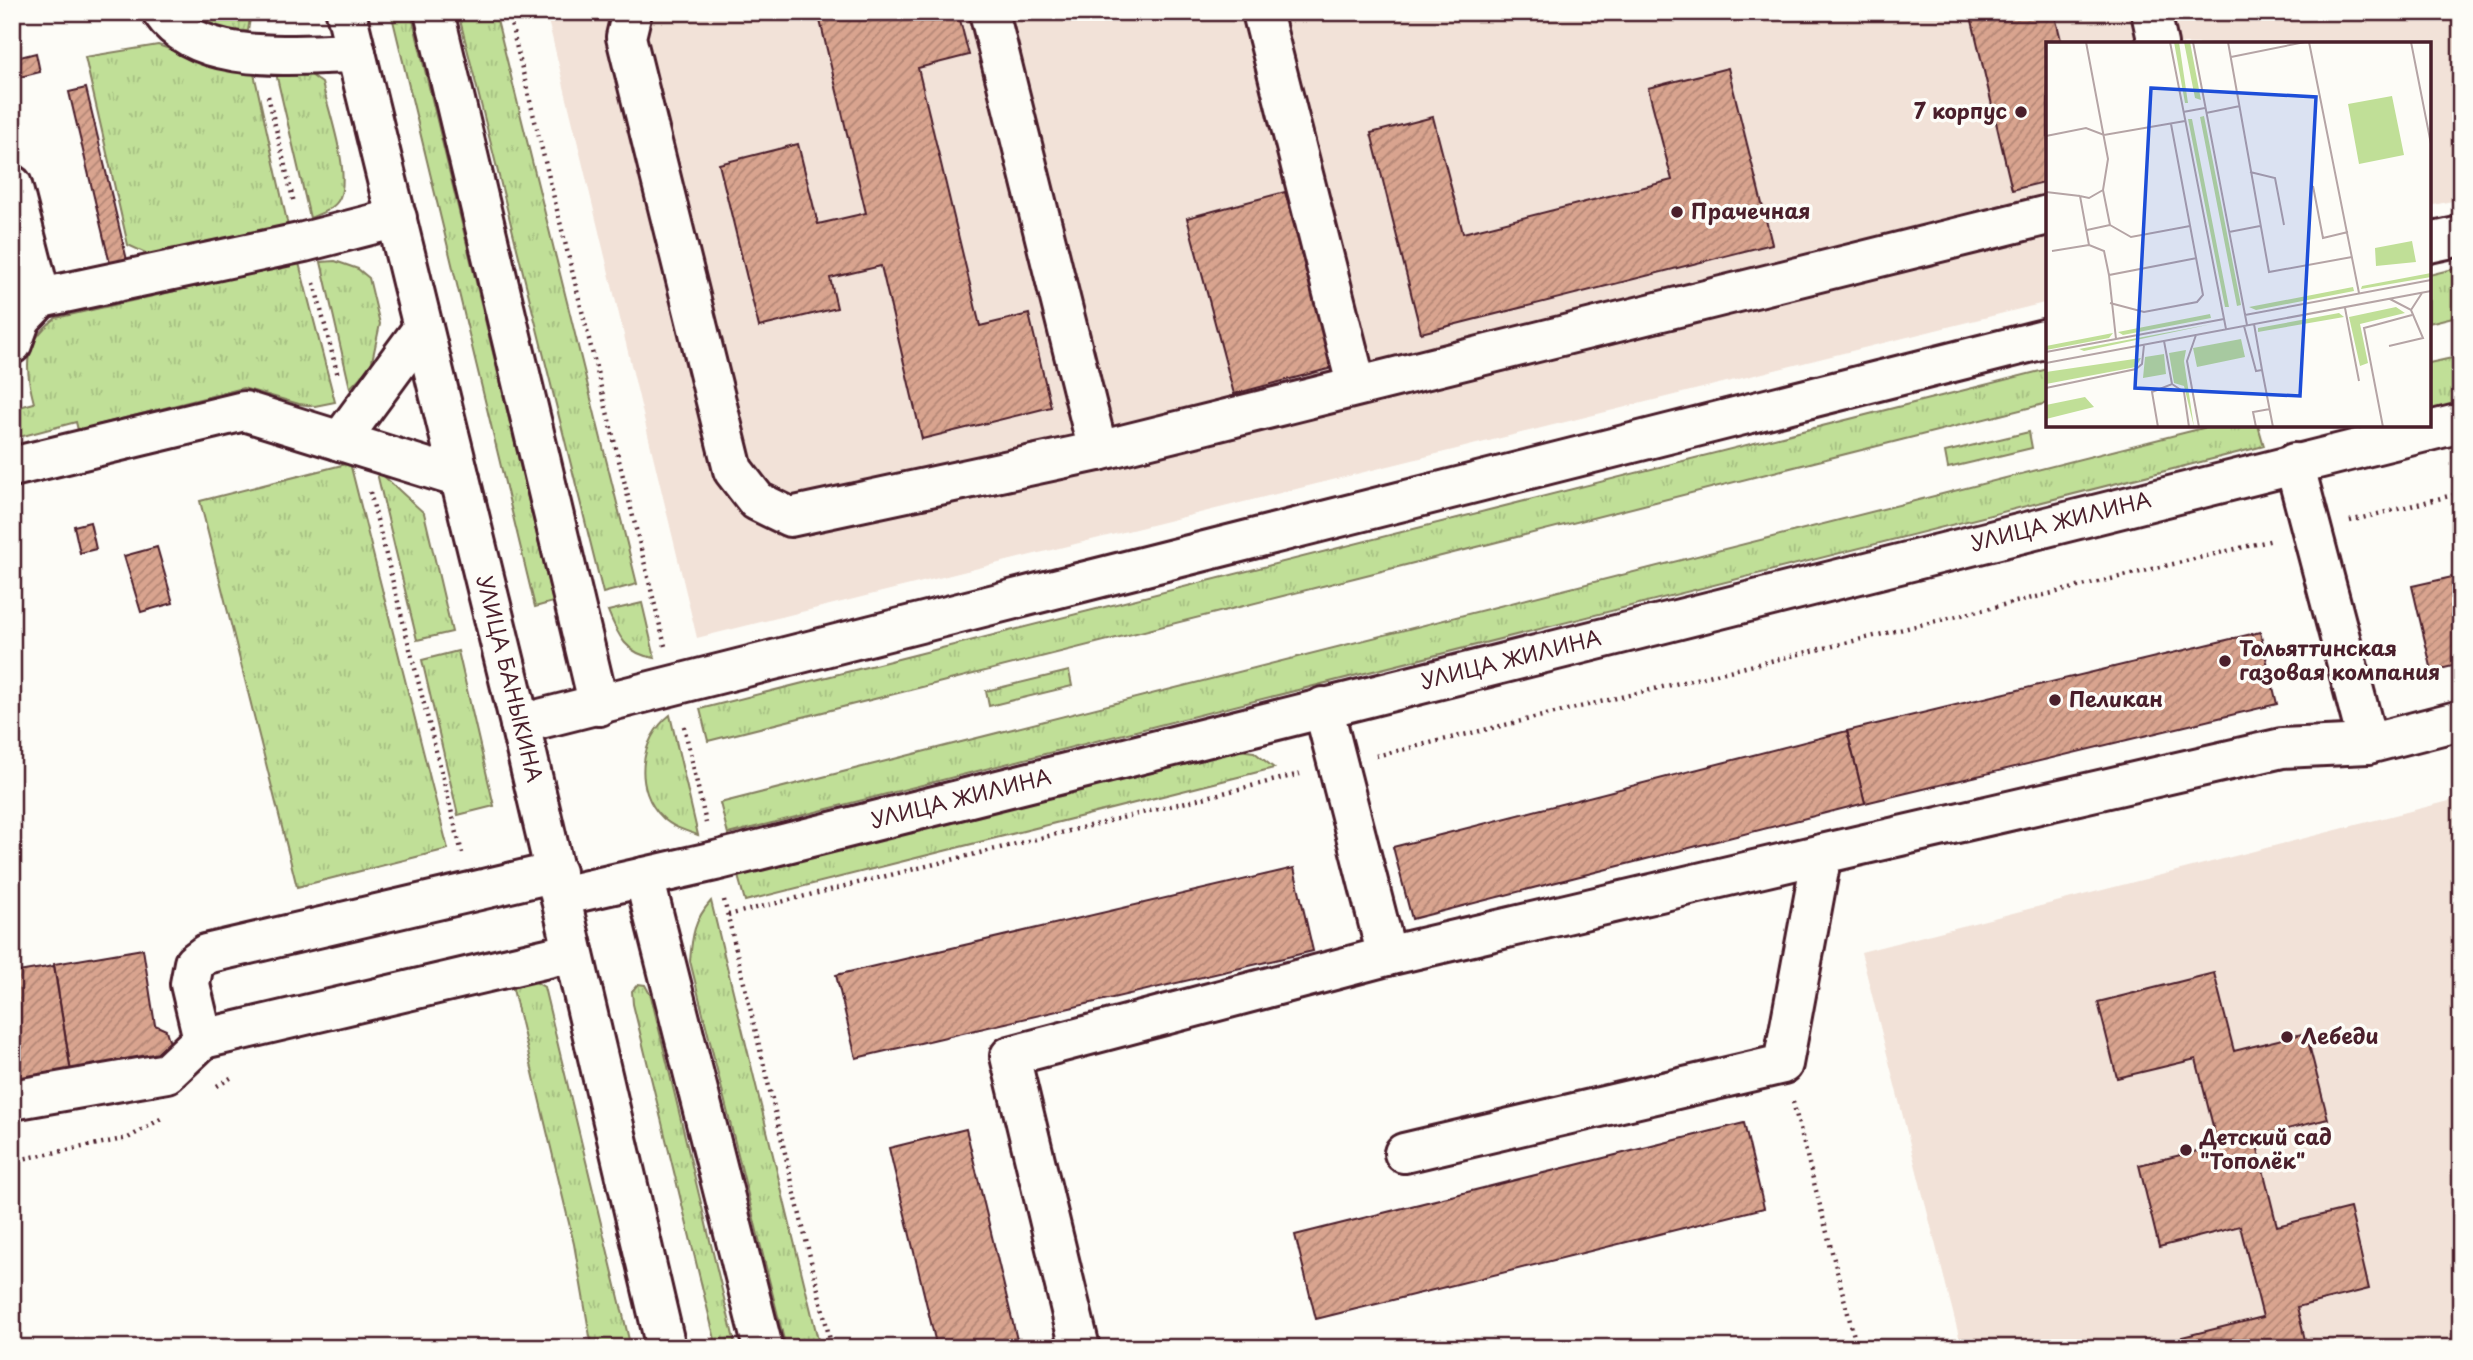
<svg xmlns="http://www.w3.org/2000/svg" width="2473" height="1360" viewBox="0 0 2473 1360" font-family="'Playpen Sans',sans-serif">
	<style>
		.built { fill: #f2e2d8 }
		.grass { fill: url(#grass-tufts); stroke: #857f61; stroke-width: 2 }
		.building { fill: url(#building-hatch); stroke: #4a1f2b; stroke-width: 2 }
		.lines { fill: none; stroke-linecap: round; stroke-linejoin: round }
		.minor-casing { stroke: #4a1f2b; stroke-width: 44 }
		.major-casing { stroke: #4a1f2b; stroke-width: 44 }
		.path { stroke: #4a1f2b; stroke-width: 4.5; stroke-dasharray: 2 5; stroke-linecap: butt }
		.minor { stroke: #fdfcf7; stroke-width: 38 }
		.major { stroke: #fdfcf7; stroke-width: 38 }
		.poi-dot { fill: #4a1f2b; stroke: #fdfcf7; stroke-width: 2.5 }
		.labels { text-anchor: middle; stroke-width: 7; stroke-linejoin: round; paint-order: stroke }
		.poi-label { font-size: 21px; font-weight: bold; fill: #4a1f2b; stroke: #fdfcf7; text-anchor: start }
		.street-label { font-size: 21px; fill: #4a1f2b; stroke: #fdfcf7 }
		.inset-road { fill: none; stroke: #b5a4a5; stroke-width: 2 }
		.view { fill: #1d4ed8; fill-opacity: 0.15; stroke: #1d4ed8; stroke-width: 3.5 }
		.inset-edge { fill: none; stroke: #4a1f2b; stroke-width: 3.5 }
	</style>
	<defs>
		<pattern id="grass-tufts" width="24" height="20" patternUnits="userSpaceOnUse" patternTransform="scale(1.75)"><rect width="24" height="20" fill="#c0df97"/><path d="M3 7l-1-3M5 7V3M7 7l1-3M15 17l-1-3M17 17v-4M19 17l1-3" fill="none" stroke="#a6bf82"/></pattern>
		<pattern id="building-hatch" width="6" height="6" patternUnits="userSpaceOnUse" patternTransform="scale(1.75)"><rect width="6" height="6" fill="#d9a48f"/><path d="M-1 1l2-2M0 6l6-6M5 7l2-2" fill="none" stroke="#b28575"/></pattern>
	</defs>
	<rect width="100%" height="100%" fill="#fdfcf7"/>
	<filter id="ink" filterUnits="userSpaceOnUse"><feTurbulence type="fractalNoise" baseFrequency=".0143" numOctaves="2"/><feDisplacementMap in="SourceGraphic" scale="14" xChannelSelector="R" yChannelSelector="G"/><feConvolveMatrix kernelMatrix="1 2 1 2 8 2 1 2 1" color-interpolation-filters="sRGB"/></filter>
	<g filter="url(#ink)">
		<g class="built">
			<path d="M546,12H2461V199L2429,206V44H2048V302L697,638Z"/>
			<path d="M2461,798V1348H1962L1861,952Z"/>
		</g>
		<g class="grass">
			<path d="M184,12H251L248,31C225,30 199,31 184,12Z"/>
			<path d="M391,12H411L553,602L535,607Z"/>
			<path d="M458,12H495L637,584L603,593Z"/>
			<path d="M158,45L204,61L253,69L288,226L150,255L128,245L85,57Z"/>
			<path d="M275,69L311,75L322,83C328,109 353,179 338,201C332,210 319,214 310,218Z"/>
			<path d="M335,261L358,269L369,278L380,324L371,366L350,388L321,262Z"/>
			<path d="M299,263L335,402L315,406L299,404L243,388L78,430L76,422L12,439V409L34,403C24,366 23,343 56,318Z"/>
			<path d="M2461,267V315L2429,323V275Z"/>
			<path d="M2461,356V403L2429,411V363Z"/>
			<path d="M2048,369V403L708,741L700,709Z"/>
			<path d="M2215,425H2258L2264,446L728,834L720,803Z"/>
			<path d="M2029,432L2032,448L1948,468L1945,452Z"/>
			<path d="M350,463L448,849L297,887L200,501Z"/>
			<path d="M376,469L424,513L452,632L417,640Z"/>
			<path d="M642,603L655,658C627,655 618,636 608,611Z"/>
			<path d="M458,651L494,806L458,815L422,660Z"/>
			<path d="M1069,671L1072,686L989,706L986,691Z"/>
			<path d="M670,715L698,835C686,831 672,827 663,818C633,790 639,739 670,715Z"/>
			<path d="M1238,750L1254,752L1274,768L745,901L738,876Z"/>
			<path d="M711,901L820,1348H786L690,961C692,936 694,920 711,901Z"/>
			<path d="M532,980L544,987L631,1348H592L574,1244L512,985Z"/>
			<path d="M638,984L645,985L651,996L736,1348H717L633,1004L632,991Z"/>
		</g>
		<g class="building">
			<path d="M818,12H958L969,55L918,68L980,326L1029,314L1051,407L922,439L881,266L830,278L837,308L759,327L719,164L798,144L818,224L866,213Z"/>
			<path d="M1970,12H2054L2062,44H2048V181L2012,190Z"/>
			<path d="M36,53L40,72L12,79V59Z"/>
			<path d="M1728,68L1772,244L1421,333L1371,133L1433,117L1463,233L1672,180L1648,88Z"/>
			<path d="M86,88L127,260L110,264L69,92Z"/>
			<path d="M1285,192L1332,368L1234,394L1187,218Z"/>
			<path d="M90,522L96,549L80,553L74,526Z"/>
			<path d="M157,547L173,603L141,612L124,556Z"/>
			<path d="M2461,575V664L2432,671L2412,586Z"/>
			<path d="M2260,632L2277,704L1865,803L1847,731Z"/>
			<path d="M1847,731L1865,803L1412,919L1393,847Z"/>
			<path d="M1294,868L1313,951L856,1058L836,975Z"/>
			<path d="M143,949L155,1025L166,1030L172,1050L73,1085L54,964Z"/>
			<path d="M54,966L73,1085L12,1095V973Z"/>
			<path d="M2214,973L2234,1051L2306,1033L2328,1119L2255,1137L2277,1226L2350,1208L2369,1289L2297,1307L2307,1348H2184L2182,1337L2263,1317L2240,1226L2159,1247L2139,1165L2218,1146L2196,1059L2117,1078L2098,1002Z"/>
			<path d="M1744,1123L1764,1208L1316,1319L1295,1235Z"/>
			<path d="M966,1129L1019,1348H937L889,1148Z"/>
		</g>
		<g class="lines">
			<g class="minor-casing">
				<g id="minor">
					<path d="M162,12C199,67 297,54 356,53"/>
					<path d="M434,12L599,706"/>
					<path d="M632,12L626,37L733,470L757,501L790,517L1098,451L2048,215"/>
					<path d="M989,12L1098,451"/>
					<path d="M1262,12L1356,384"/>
					<path d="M2151,12L2158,44"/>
					<path d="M12,185L41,298"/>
					<path d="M12,344L21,319L41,298L304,242L397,218"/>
					<path d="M340,441L423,328"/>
					<path d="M2294,463L2368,744"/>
					<path d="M12,467L244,411L460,478"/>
					<path d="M1323,707L1387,956"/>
					<path d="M556,872L206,954L194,963L190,984L203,1039L573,952"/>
					<path d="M644,877L763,1348"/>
					<path d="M12,1100L167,1073L203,1039"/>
					<path d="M1404,1153L1783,1064L1822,854"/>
					<path d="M1080,1348L1010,1056L1387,956L1822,854L2282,748L2368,744L2461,720"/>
				</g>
			</g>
			<g class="major-casing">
				<g id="major">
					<path d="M346,12L520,724L666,1348"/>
					<path d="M2429,243L2461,236"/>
					<path d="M520,724L2048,338"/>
					<path d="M561,896L715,861L2461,423"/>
				</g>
			</g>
			<g class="path">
				<path d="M508,12L665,646"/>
				<path d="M268,96L294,203"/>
				<path d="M314,283L338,376"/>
				<path d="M370,492L462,853"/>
				<path d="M2350,521L2461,493"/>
				<path d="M684,726L706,823"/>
				<path d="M1376,756L2273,540"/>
				<path d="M724,900L832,1348"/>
				<path d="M728,915L1300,774"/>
				<path d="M217,1086L234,1076"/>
				<path d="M1793,1102L1857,1348"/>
				<path d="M12,1161L128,1138L164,1117"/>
			</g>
			<use href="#minor" class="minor"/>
			<use href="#major" class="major"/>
		</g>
	</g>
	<g class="poi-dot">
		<circle cx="2021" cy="112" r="7"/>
		<circle cx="1677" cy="212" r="7"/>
		<circle cx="2225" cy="661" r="7"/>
		<circle cx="2055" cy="700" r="7"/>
		<circle cx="2287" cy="1037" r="7"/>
		<circle cx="2186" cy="1150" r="7"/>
	</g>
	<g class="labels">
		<g class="poi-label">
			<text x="2007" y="119" text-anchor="end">7 корпус</text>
			<text x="1691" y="219">Прачечная</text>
			<text x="2239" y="656">Тольяттинская<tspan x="2239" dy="24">газовая компания</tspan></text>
			<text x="2069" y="707">Пеликан</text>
			<text x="2301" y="1044">Лебеди</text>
			<text x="2200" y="1145">Детский сад<tspan x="2200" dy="24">"Тополёк"</tspan></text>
		</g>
		<g class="street-label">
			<text transform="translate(2061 522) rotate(-14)" y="7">УЛИЦА ЖИЛИНА</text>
			<text transform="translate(1511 660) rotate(-14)" y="7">УЛИЦА ЖИЛИНА</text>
			<text transform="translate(509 679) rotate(76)" y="7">УЛИЦА БАНЫКИНА</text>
			<text transform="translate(961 799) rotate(-14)" y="7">УЛИЦА ЖИЛИНА</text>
		</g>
	</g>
	<g transform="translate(2046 42)">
		<rect width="385" height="385" fill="#fdfcf7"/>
		<path d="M128,0H133L142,61H139ZM138,0H144L155,58L149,56ZM158,74L195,263L191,264L154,75ZM142,77H146L183,265H179ZM385,231V235L315,247L316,244ZM307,245L308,249L210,268L203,265ZM350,265L359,271L314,282L322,321L314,324L303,275ZM293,271L298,275L212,290V286ZM164,272L165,276L77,293L72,290ZM166,282L38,309L33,307ZM67,291L63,296L0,308V304ZM195,297L199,315L151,325L147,306ZM140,308L138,319L148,385L138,344L128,341L123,311ZM118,312L120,332L97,336L99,315ZM95,316L90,325L0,342V330ZM39,355L48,365L0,377V363Z" fill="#c0df97"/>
		<path d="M346,54L358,113L313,122L302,62ZM366,199L370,220L330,224L329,206Z" fill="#c0df97"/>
		<path class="inset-road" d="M40,0L62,117L57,148L64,183L41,188M124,0L180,287M147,0L201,283M182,0L223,230L306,215M263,0L313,251M365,0L385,102M185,15L259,0M137,70L159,66M160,71L194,64M0,94L40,86L58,93L139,79M204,130L229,136L238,183M267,144L277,196L302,190M57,148L43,156L34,154L43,203L58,209L63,233L151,216M0,150L34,154M64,183L85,195L144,184M183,190L214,184M6,209L43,203M63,233L70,297M344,257L365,268L376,251M64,261L98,270L151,260L157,253L125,82M299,266L313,339M199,273L385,238M198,284L210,329L216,328L208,282M150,293L141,319L153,385M118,299L126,342M343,304L377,296L365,268M0,310L178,277M0,321L385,249M216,328L227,385M0,346L90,327L96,322L98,303M112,385L106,350L126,342L138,350L143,385M210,385L207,370L224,367M337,385L318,286L366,273"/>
		<path class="view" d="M105,46L270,55L254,354L89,346Z"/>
		<rect width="385" height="385" class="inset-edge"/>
	</g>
	<rect width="2473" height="1360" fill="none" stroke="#fdfcf7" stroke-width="42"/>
	<rect x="21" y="21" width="2431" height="1318" fill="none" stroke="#4a1f2b" stroke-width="2.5" filter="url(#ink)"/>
</svg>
